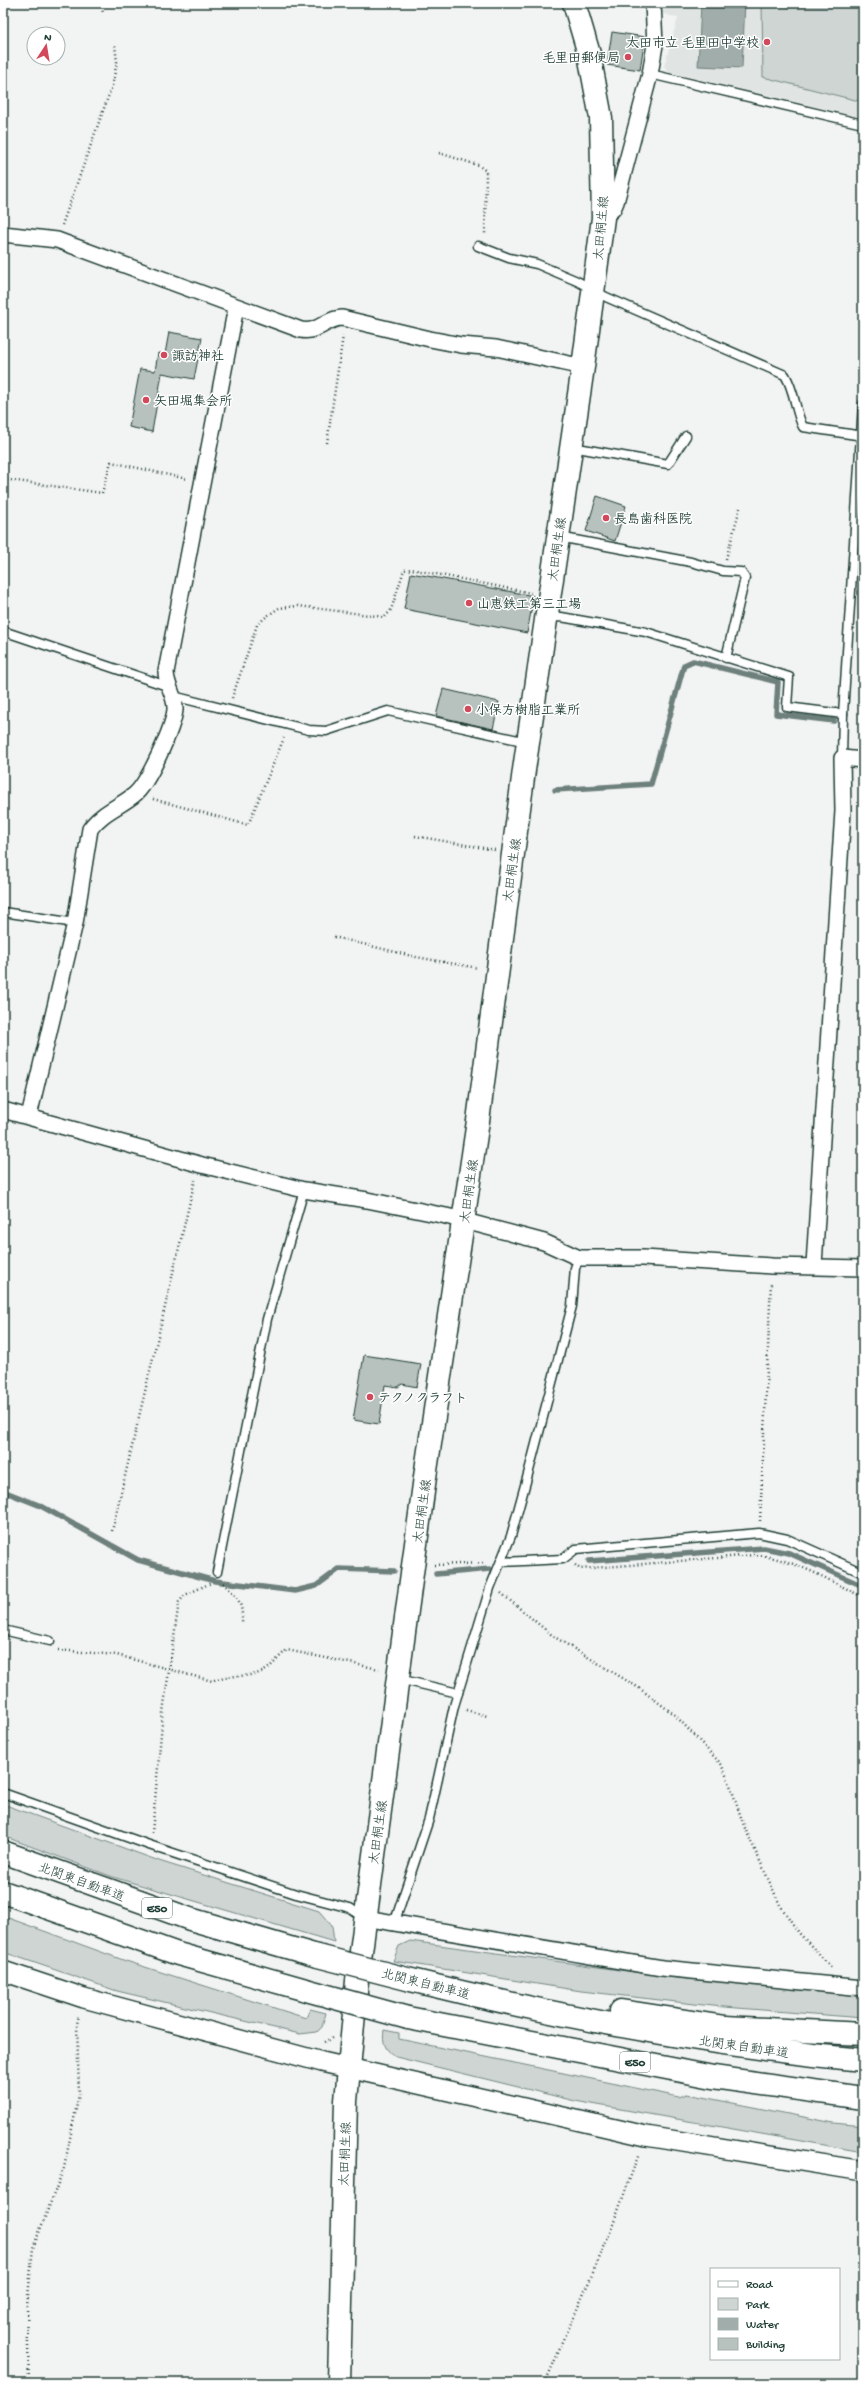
<svg xmlns="http://www.w3.org/2000/svg" width="866" height="2386" viewBox="0 0 866 2386" font-family="'Gochi Hand','Klee One',sans-serif">
	<style>
		.built { fill: #e0e4e3 }
		.green { fill: #ced5d3; stroke: #768984 }
		.water { fill: #a1adaa; stroke: #6d807b }
		.lines { fill: none; stroke-linecap: round; stroke-linejoin: round }
		.stream { stroke: #6d807b; stroke-width: 5.5 }
		.building { fill: #b7c1bd; stroke: #1f3d34 }
		.service-casing { stroke: #1f3d34; stroke-width: 11 }
		.minor-casing { stroke: #1f3d34; stroke-width: 18 }
		.tertiary-casing { stroke: #1f3d34; stroke-width: 22 }
		.secondary-casing { stroke: #1f3d34; stroke-width: 25 }
		.motorway-casing { stroke: #1f3d34; stroke-width: 25 }
		.path { stroke: #1f3d34; stroke-width: 2.5; stroke-dasharray: 1 3; stroke-linecap: butt }
		.service { stroke: #fff; stroke-width: 8 }
		.minor { stroke: #fff; stroke-width: 15 }
		.tertiary { stroke: #fff; stroke-width: 19 }
		.secondary { stroke: #fff; stroke-width: 22 }
		.motorway { stroke: #fff; stroke-width: 22 }
		.motorway-bridge-casing { stroke: #1f3d34; stroke-width: 25; stroke-linecap: butt }
		.motorway-bridge { stroke: #fff; stroke-width: 22 }
		.poi-dot { fill: #d1495b; stroke: #fff; stroke-width: 1.5 }
		.labels { text-anchor: middle; stroke-width: 3; stroke-linejoin: round; paint-order: stroke }
		.shield { fill: #fff; stroke: #627771; stroke-width: 1 }
		.shield-label { font-size: 12px; font-weight: bold; fill: #1f3d34 }
		.poi-label { font-size: 13px; font-weight: bold; fill: #1f3d34; stroke: #fff; text-anchor: start }
		.street-label { font-size: 13px; fill: #1f3d34; stroke: #fff }
	</style>
	<rect width="100%" height="100%" fill="#f2f3f3"/>
	<filter id="ink" filterUnits="userSpaceOnUse"><feTurbulence type="fractalNoise" baseFrequency=".025" numOctaves="2"/><feDisplacementMap in="SourceGraphic" scale="8" xChannelSelector="R" yChannelSelector="G"/><feConvolveMatrix kernelMatrix="1 2 1 2 8 2 1 2 1" color-interpolation-filters="sRGB"/></filter>
	<g filter="url(#ink)">
		<path class="built" d="M661,3H863V118L669,72L664,66L678,18L661,13Z"/>
		<g class="green">
			<path d="M762,3H863V102L763,77Z"/>
			<path d="M3,1804L162,1862L319,1911L332,1926L334,1942L113,1877L3,1836Z"/>
			<path d="M3,1916L126,1961L306,2018L310,2009L326,2013L322,2027L317,2032L300,2034L117,1991L3,1952Z"/>
			<path d="M410,1941L677,1978L863,1995V2018L712,2006L581,1991L393,1961L399,1946Z"/>
			<path d="M384,2030L399,2033V2039L679,2097L687,2094L834,2123L863,2126V2152L575,2101L396,2057C385,2050 382,2043 384,2030Z"/>
		</g>
		<path class="water" d="M701,3H745L742,68L698,66Z"/>
		<g class="lines">
			<g class="stream">
				<path d="M555,790L651,784L684,665L693,661L778,682L776,714L834,721"/>
				<path d="M3,1491L41,1506L138,1560L215,1581L295,1591L316,1586L339,1569L394,1571"/>
				<path d="M589,1561L764,1548L789,1553L863,1586"/>
				<path d="M436,1574L490,1569"/>
			</g>
		</g>
		<g class="building">
			<path d="M612,32L645,37L640,70L607,65Z"/>
			<path d="M169,332L202,338L194,379L162,373L152,432L129,427L140,369L155,371L158,353L165,354Z"/>
			<path d="M597,496L626,506L615,541L586,531Z"/>
			<path d="M411,573L534,596L527,633L404,609Z"/>
			<path d="M443,689L499,702L493,729L436,716Z"/>
			<path d="M364,1355L421,1364L417,1387L402,1384L398,1387L385,1385L379,1424L353,1420Z"/>
		</g>
		<g class="lines">
			<g class="service-casing">
				<g id="service">
					<path d="M650,74L863,124"/>
					<path d="M478,246L509,258L537,264L577,281L606,297L785,375C795,391 795,411 803,427L863,436"/>
					<path d="M572,447L668,464L686,436"/>
					<path d="M559,537L691,562L723,571L741,572L745,578L726,658"/>
					<path d="M547,618L561,617L646,632L789,677L787,707L843,714"/>
					<path d="M3,631L167,686"/>
					<path d="M173,696L309,730L326,731L388,711L527,742"/>
					<path d="M842,758L843,714L863,404"/>
					<path d="M3,912L75,923"/>
					<path d="M501,1562L563,1559L576,1549L759,1533L787,1539L863,1573"/>
					<path d="M217,1572L267,1319L304,1190"/>
					<path d="M3,1630L50,1641"/>
					<path d="M399,1679L458,1693"/>
					<path d="M3,1793L149,1845L296,1894L350,1908L364,1918"/>
					<path d="M394,1924L429,1819L454,1706L490,1588L511,1536L530,1467L572,1306L575,1268L579,1258"/>
				</g>
			</g>
			<g class="minor-casing">
				<g id="minor">
					<path d="M603,218L613,209L616,202L650,74L655,45L653,3"/>
					<path d="M3,234L57,240L301,330C320,333 326,318 342,318L430,339L461,345L496,348L583,367"/>
					<path d="M3,1110L202,1165L304,1190L367,1200L446,1216L544,1242L579,1258H643L772,1266L863,1268"/>
					<path d="M29,1116L75,923L90,829C101,813 119,807 134,795C148,784 173,728 175,710C176,696 166,686 166,672L236,307"/>
					<path d="M814,1265L843,811L842,758L863,760"/>
					<path d="M365,1918L662,1968L863,1988"/>
				</g>
			</g>
			<g class="tertiary-casing">
				<path id="tertiary" d="M3,1971L84,1998L322,2062L646,2136L863,2171"/>
			</g>
			<g class="secondary-casing">
				<path id="secondary" d="M339,2383L346,2101L357,1981L425,1477L478,1121L524,770L583,367L603,218L601,118L589,54L574,3"/>
			</g>
			<g class="motorway-casing">
				<g id="motorway">
					<path d="M3,1852L190,1919L314,1955"/>
					<path d="M3,1892L178,1954L306,1990"/>
					<path d="M411,1980C560,2017 710,2046 863,2060"/>
					<path d="M621,2011L725,2027L863,2034"/>
					<path d="M408,2018L713,2077L863,2098"/>
				</g>
			</g>
			<g class="path">
				<path d="M101,3L103,13"/>
				<path d="M439,153L478,165L486,171L485,236"/>
				<path d="M62,225L112,86L117,62L115,45"/>
				<path d="M327,443L343,336"/>
				<path d="M3,479L102,493L111,462L187,479"/>
				<path d="M726,559L740,508"/>
				<path d="M232,698L257,625L267,616L279,608L298,606L385,617L391,610L404,570L411,569L531,593"/>
				<path d="M153,799L248,825L284,738"/>
				<path d="M415,836L495,850"/>
				<path d="M334,937L416,957L478,968"/>
				<path d="M760,1521L771,1282"/>
				<path d="M112,1531L195,1180"/>
				<path d="M434,1565L486,1563"/>
				<path d="M575,1565L580,1569L754,1555C793,1558 828,1580 863,1597"/>
				<path d="M223,1583C238,1598 243,1601 242,1624"/>
				<path d="M501,1593L553,1636L639,1688L675,1715L721,1764L729,1782L744,1826L780,1905L799,1933L832,1968"/>
				<path d="M58,1650L117,1655L212,1681C229,1673 247,1679 264,1671C272,1667 279,1656 287,1650L379,1669"/>
				<path d="M466,1710L487,1716"/>
				<path d="M152,1833L163,1712L179,1602L185,1595L211,1583"/>
				<path d="M324,2042L332,2038"/>
				<path d="M29,2383L27,2306L33,2248L64,2168L79,2094L77,2024L79,2015"/>
				<path d="M545,2383L608,2238L639,2154"/>
			</g>
			<use href="#service" class="service"/>
			<use href="#minor" class="minor"/>
			<use href="#tertiary" class="tertiary"/>
			<use href="#secondary" class="secondary"/>
			<use href="#motorway" class="motorway"/>
			<g class="motorway-bridge-casing">
				<g id="motorway-bridge">
					<path d="M314,1955L411,1980"/>
					<path d="M306,1990L408,2018"/>
				</g>
			</g>
			<use href="#motorway-bridge" class="motorway-bridge"/>
		</g>
	</g>
	<g class="poi-dot">
		<circle cx="767" cy="42" r="4"/>
		<circle cx="628" cy="57" r="4"/>
		<circle cx="164" cy="355" r="4"/>
		<circle cx="146" cy="400" r="4"/>
		<circle cx="606" cy="518" r="4"/>
		<circle cx="469" cy="603" r="4"/>
		<circle cx="468" cy="709" r="4"/>
		<circle cx="370" cy="1397" r="4"/>
	</g>
	<g class="labels">
		<g class="shield">
			<rect x="142" y="1898" width="30" height="20" rx="3"/>
			<rect x="620" y="2052" width="30" height="20" rx="3"/>
		</g>
		<g class="shield-label">
			<text x="157" y="1912">E50</text>
			<text x="635" y="2066">E50</text>
		</g>
		<g class="poi-label">
			<text x="759" y="47" text-anchor="end">太田市立 毛里田中学校</text>
			<text x="620" y="62" text-anchor="end">毛里田郵便局</text>
			<text x="172" y="360">諏訪神社</text>
			<text x="154" y="405">矢田堀集会所</text>
			<text x="614" y="523">長島歯科医院</text>
			<text x="477" y="608">山恵鉄工第三工場</text>
			<text x="476" y="714">小保方樹脂工業所</text>
			<text x="378" y="1402">テクノクラフト</text>
		</g>
		<g class="street-label">
			<text transform="translate(600 228) rotate(-85)" y="5">太田桐生線</text>
			<text transform="translate(556 549) rotate(-82)" y="5">太田桐生線</text>
			<text transform="translate(511 870) rotate(-82)" y="5">太田桐生線</text>
			<text transform="translate(468 1191) rotate(-82)" y="5">太田桐生線</text>
			<text transform="translate(421 1511) rotate(-82)" y="5">太田桐生線</text>
			<text transform="translate(377 1832) rotate(-82)" y="5">太田桐生線</text>
			<text transform="translate(82 1881) rotate(20)" y="5">北関東自動車道</text>
			<text transform="translate(426 1983) rotate(14)" y="5">北関東自動車道</text>
			<text transform="translate(744 2046) rotate(8)" y="5">北関東自動車道</text>
			<text transform="translate(344 2154) rotate(-88)" y="5">太田桐生線</text>
		</g>
	</g>
	<rect width="866" height="2386" fill="none" stroke="#fff" stroke-width="16"/>
	<rect x="8" y="8" width="850" height="2370" fill="none" stroke="#1f3d34" stroke-width="1.5" filter="url(#ink)"/>
	<rect x="710" y="2268" width="130" height="92" fill="#ffffff" stroke="#a5b1ae"/>
	<rect x="718" y="2281" width="20" height="6" fill="#ffffff" stroke="#a5b1ae"/>
	<text x="746" y="2288" font-size="12" fill="#1f3d34">Road</text>
	<rect x="718" y="2298" width="20" height="12" fill="#ced5d3" stroke="#a5b1ae"/>
	<text x="746" y="2308" font-size="12" fill="#1f3d34">Park</text>
	<rect x="718" y="2318" width="20" height="12" fill="#a1adaa" stroke="#a5b1ae"/>
	<text x="746" y="2328" font-size="12" fill="#1f3d34">Water</text>
	<rect x="718" y="2338" width="20" height="12" fill="#b7c1bd" stroke="#a5b1ae"/>
	<text x="746" y="2348" font-size="12" fill="#1f3d34">Building</text>
	<g transform="translate(46 46) rotate(12)"><circle r="19" fill="#ffffff" stroke="#a5b1ae"/>
	<path d="M0-3L7 15L0 10L-7 15Z" fill="#d1495b"/>
	<text y="-6" font-size="11" font-weight="bold" text-anchor="middle" fill="#1f3d34">N</text>
	</g>
</svg>
